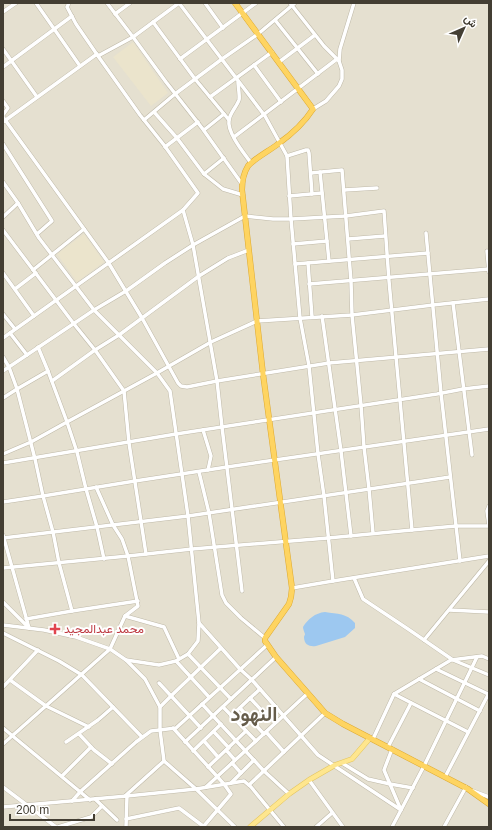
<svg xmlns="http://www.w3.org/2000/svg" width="492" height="830" viewBox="0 0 492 830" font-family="Arial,Vazirmatn,sans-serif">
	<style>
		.residential { fill: #e5e0d0 }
		.education { fill: #ebe4cc }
		.water { fill: #9dc8f0 }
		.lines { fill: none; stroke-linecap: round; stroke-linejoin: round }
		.minor-casing { stroke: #bfb9a8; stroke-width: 4.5 }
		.major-casing { stroke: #e3c45e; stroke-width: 5.5 }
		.highway-casing { stroke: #dda931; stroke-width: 6 }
		.minor { stroke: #fff; stroke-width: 3.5 }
		.major { stroke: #fee68e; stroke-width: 4.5 }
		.highway { stroke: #fed461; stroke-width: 5 }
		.health-dot { fill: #e0444e; stroke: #fff; stroke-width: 1.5 }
		.labels { text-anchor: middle; stroke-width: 4; stroke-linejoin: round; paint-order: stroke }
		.health-label { font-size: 12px; fill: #be3a42; stroke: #fff; text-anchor: start }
		.town-label { font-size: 20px; font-weight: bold; fill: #655c4a; stroke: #fff }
	</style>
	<rect width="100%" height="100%" fill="#f1eee2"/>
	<rect class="residential" x="3" y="3" width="486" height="824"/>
	<g class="education">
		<path d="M133,42L168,93L151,106L113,57Z"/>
		<path d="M84,234L104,262L77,282L57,254Z"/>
	</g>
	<path class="water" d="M325,612C338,614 346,613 355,623V628L345,637L316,646C310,647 304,645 304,637C304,636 305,635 305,634C304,631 303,629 303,627C308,619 315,613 325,612Z"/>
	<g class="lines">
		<g class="minor-casing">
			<g id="minor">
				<path d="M36,3L80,66"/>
				<path d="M107,3L133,37L166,82L202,128L242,184"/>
				<path d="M179,3L265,116L287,156L291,219L300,318L309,366L318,454L324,496L333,581"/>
				<path d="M205,3L223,28"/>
				<path d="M290,3L324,46L339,61"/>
				<path d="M3,12L16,3"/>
				<path d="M115,14L130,3"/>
				<path d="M275,20L318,74"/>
				<path d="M153,22L195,79L229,120"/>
				<path d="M3,49L37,97"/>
				<path d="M98,56L133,37L179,3"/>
				<path d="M180,59L256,3"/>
				<path d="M279,62L315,35"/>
				<path d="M254,65L281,102"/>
				<path d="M3,67L72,16"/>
				<path d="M238,82C238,86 240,96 239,100C237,106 230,113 229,120C227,133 244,153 251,163"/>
				<path d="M210,97L272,52"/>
				<path d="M3,101L8,108L3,115"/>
				<path d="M313,109L326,101L339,86L342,79V70L339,61L340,49L354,3"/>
				<path d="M154,112L177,138L204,174L223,189L243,195"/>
				<path d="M3,117L108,262L142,318L178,383L181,386L187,387L217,381L329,363L489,349"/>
				<path d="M144,120L175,94L222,59L258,34L295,3"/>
				<path d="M3,122L97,54"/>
				<path d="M204,130L224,114"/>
				<path d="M234,137L337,59"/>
				<path d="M3,144L52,221L37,234"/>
				<path d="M165,147L198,122"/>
				<path d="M287,156L306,150H308L309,153L312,194"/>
				<path d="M320,172L329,261"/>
				<path d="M311,173L342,170L351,281L352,315L361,405L364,447L369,489L373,533"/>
				<path d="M204,174L224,158"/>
				<path d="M3,182L18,203L39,238L94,310L157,373L170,391L188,516L199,623L198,641L188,654L176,661L159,665L126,660"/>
				<path d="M344,190L377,188"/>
				<path d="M289,196L322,193"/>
				<path d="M183,210L193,245L217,381L222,427L242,591"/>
				<path d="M3,217L18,203"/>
				<path d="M3,230L74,324L95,350L124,391L129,443L146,554"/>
				<path d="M426,233L441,393L460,561"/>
				<path d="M348,239L385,236"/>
				<path d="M293,244L327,241"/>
				<path d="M487,251L489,272"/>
				<path d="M308,263L312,317"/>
				<path d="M295,264L428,253"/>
				<path d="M33,270L84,229"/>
				<path d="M3,273L34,316"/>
				<path d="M309,284L489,269"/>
				<path d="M15,289L36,273"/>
				<path d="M453,303L472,455"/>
				<path d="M3,314L15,329"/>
				<path d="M322,316L341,451L351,536"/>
				<path d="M10,333L27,355"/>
				<path d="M3,338L183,210L198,193L164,145L140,115L98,56L76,24L67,7L69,3"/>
				<path d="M38,347L48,371L67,422L77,452L86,489L97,527L104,559"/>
				<path d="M3,357L9,367L17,389L35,459L43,496L53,532L59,563L72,611"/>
				<path d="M3,371L94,310L126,291L165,263L193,245L245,216L273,219H291L346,216L384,211L389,281L412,530"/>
				<path d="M52,381L95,350L119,335L199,276L228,258L249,250"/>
				<path d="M3,398L17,389L48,371"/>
				<path d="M203,430L211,456L208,470"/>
				<path d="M3,454L31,442L67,422L157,373L211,342L257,321L352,315L433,305L489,299"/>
				<path d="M3,463L176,434L437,394L463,389L489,386"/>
				<path d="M199,472L209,513L222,595L226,603L241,618L265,638"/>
				<path d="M3,502L43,496L135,481L227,467L489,429"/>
				<path d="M489,506L487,511L489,525"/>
				<path d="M3,535L29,628L3,602"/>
				<path d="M3,538L188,516L450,477"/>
				<path d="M3,568L128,556L192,549L328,538L412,530L456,526H489"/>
				<path d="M354,578L363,599L408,629L453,660L489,675"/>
				<path d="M292,588L333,581L489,556"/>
				<path d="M449,610L489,612"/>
				<path d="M125,616L164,627L179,659"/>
				<path d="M26,619L72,611L138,601"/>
				<path d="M199,623L240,669L252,680L318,755L401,810L424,766L477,657"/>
				<path d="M3,625L44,630L76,637L110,649L126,660L145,679L160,707V730L164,761L125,796"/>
				<path d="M3,633L59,661L82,675L142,737"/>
				<path d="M424,640L489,561"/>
				<path d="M188,654L231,699"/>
				<path d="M176,661L209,697"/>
				<path d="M436,669L488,694"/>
				<path d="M419,679L480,711"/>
				<path d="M10,680L46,706L89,727"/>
				<path d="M159,683L201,728"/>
				<path d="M3,687L38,650"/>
				<path d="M394,694L468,732"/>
				<path d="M250,698L265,714"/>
				<path d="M202,704L264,771L289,794"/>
				<path d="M160,707L172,695L221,648"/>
				<path d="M223,707L256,741"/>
				<path d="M240,708L264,734"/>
				<path d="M231,716L260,689"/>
				<path d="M254,724L274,705"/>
				<path d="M3,728L90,800"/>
				<path d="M173,728L224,784L231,794L203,827"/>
				<path d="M214,732L229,748"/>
				<path d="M266,732L284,752"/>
				<path d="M79,734L94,750L112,764"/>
				<path d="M373,739L394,694L451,660L482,656L489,659"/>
				<path d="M204,741L218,757"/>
				<path d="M66,742L98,720L113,707"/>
				<path d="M185,742L276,657"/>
				<path d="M3,744L110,649L125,616L138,606L128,556L122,539L113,525L96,487"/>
				<path d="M388,747L411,703"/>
				<path d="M392,749L384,770L401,810L392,827"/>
				<path d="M226,750L235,760"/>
				<path d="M193,751L221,724"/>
				<path d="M164,761L196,789L235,827"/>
				<path d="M232,763L241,773"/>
				<path d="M342,763L368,779L390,784L413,788"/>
				<path d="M208,767L246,731"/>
				<path d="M62,776L91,747"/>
				<path d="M445,777L489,693"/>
				<path d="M309,780L343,827"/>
				<path d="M231,783L254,760"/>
				<path d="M249,785L325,713"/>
				<path d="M3,787L56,827"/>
				<path d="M206,787L308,693"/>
				<path d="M473,791L489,797"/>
				<path d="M95,799L117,820"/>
				<path d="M72,801L81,791L136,742L151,731L176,728L267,645"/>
				<path d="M3,807L127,796L196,789L244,781L251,787L284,827"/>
				<path d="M126,819L179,808L203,826"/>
				<path d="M58,827L91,817L102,806"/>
				<path d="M126,827L127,796"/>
				<path d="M316,827L332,813"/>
				<path d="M444,827L466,787"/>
			</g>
		</g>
		<g class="major-casing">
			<path id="major" d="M250,827L289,794L309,780L335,765L352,759L370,738"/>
		</g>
		<g class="highway-casing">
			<path id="highway" d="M235,3L313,109C304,123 292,134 278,144C269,151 255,158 248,166C243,174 242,181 242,190L263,374L292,588L291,597L289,604L265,638V641L276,657L319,706L325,713L343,724L468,789L489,804"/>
		</g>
		<use href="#minor" class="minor"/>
		<use href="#major" class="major"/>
		<use href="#highway" class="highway"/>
	</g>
	<path class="health-dot" d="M53 623h4v4h4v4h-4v4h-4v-4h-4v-4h4z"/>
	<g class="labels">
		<g class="health-label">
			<text x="64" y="633">محمد عبدالمجيد</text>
		</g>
		<g class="town-label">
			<text x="254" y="721">النهود</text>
		</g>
	</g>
	<rect width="492" height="830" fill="none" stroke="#433e33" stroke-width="8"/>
	<g transform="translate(464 28) rotate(45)" stroke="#ffffff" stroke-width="3" paint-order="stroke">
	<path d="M0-3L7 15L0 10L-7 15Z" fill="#433e33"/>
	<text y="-6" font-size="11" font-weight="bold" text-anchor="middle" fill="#433e33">ش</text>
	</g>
	<path d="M10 814v6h84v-6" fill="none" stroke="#433e33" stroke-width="2"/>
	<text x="16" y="814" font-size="12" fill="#433e33" stroke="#ffffff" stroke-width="3" paint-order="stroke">200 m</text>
</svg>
